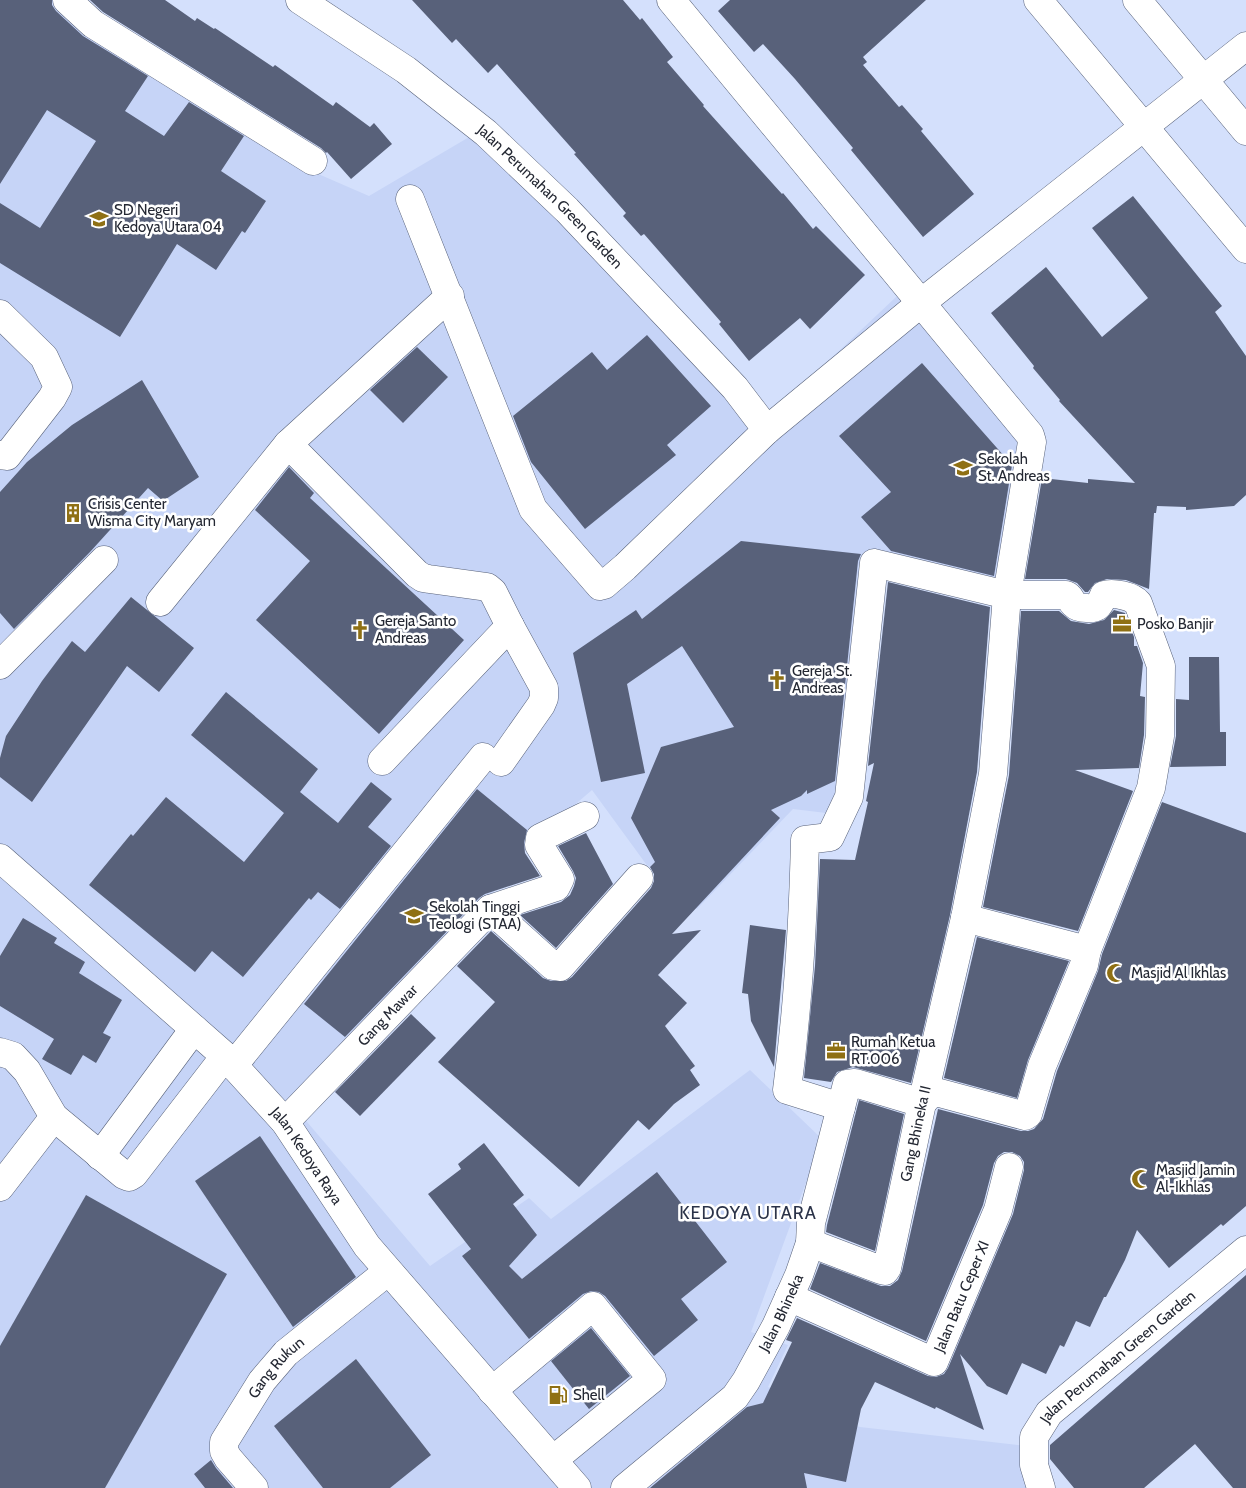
<svg xmlns="http://www.w3.org/2000/svg" width="1246" height="1488" viewBox="0 0 1246 1488" font-family="Cabin,sans-serif">
	<style>
		.built { fill: #c6d4f7 }
		.building { fill: #58617a }
		.lines { fill: none; stroke-linecap: round; stroke-linejoin: round }
		.minor-casing { stroke: #58627a; stroke-width: 29 }
		.minor { stroke: #fff; stroke-width: 28 }
		.labels { text-anchor: middle; stroke-width: 5; stroke-linejoin: round; paint-order: stroke }
		.street-label { font-size: 15px; fill: #242833; stroke: #fff }
		.poi-label { font-size: 15px; fill: #242833; stroke: #fff; text-anchor: start }
		.quarter-label { font-size: 18px; letter-spacing: 1px; fill: #2b3349; stroke: #fff }
	</style>
	<rect width="100%" height="100%" fill="#d4e0fc"/>
	<path class="built" d="M0,0H57L316,173L369,196L476,133L768,418L914,280L1033,422L996,580L871,558L851,816L793,809L697,909L646,864L592,790L529,844L483,906L296,1109L430,1266L529,1198L551,1219L750,1070L822,1139L751,1332L788,1345L768,1387L794,1398L849,1424L860,1427L1026,1446L1039,1488H0Z"/>
	<g class="building">
		<path d="M0,0H52V5L56,11L83,36L148,76L125,111L164,136L189,102L244,136L221,171L266,201L245,233L242,231L216,270L177,244L120,337L0,263V203L40,228L96,141L47,110L0,184Z"/>
		<path d="M90,0H165L195,21L197,18L214,29L215,28L273,67L275,65L333,106L336,102L370,127L374,123L392,144L351,179L327,152L326,153L321,148L103,12Z"/>
		<path d="M412,0H623L640,20L642,18L673,57L667,62L704,105L703,106L782,194L783,193L813,229L816,226L865,275L810,329L800,318L749,361L719,324L721,322L644,234L641,236L623,216L626,213L574,154L576,153L497,64L488,73L456,39L452,43Z"/>
		<path d="M730,0H926L863,57L867,62L863,65L899,107L902,105L923,129L921,131L974,194L923,237L851,150L853,148L795,79L763,44L754,52L718,11Z"/>
		<path d="M1133,196L1222,306L1215,312L1246,356V495L1234,506L1186,510V507L1157,506L1156,513H1154L1149,589L1126,580L1107,579L1095,583L1088,592H1085L1077,583L1066,579H1025L1042,478L1088,483V479L1135,483L1059,401L1060,400L1033,368L1034,366L991,313L1046,267L1102,337L1148,298L1092,228Z"/>
		<path d="M647,335L711,406L667,445L676,455L585,529L531,462L513,416L592,352L607,370Z"/>
		<path d="M417,347L448,377L403,423L370,390Z"/>
		<path d="M922,363L1012,465L994,576L891,551L861,517L891,492L839,436Z"/>
		<path d="M142,380L199,477L163,501L148,488L90,552L14,629L0,613V492L27,462L72,425Z"/>
		<path d="M289,467L314,493L310,498L464,640L379,734L256,620L310,561L255,510Z"/>
		<path d="M741,541L861,554L858,561L835,781L807,794V790L801,796L771,810L780,818L672,934L701,930L658,975L687,1003L665,1026L695,1066L690,1070L700,1085L674,1104L649,1130L638,1120L579,1187L438,1062L495,1002L457,966L491,931L543,978L551,981H566L572,977L651,888L654,881V874L650,867L655,862L631,818L661,747L734,727L682,646L627,684L645,773L601,782L573,653L636,610L642,619Z"/>
		<path d="M888,582L990,607L977,772L950,915L911,1083L853,1067L837,1072L831,1082L804,1078L815,966L820,859L855,860L868,802L866,801L874,763L868,766Z"/>
		<path d="M131,597L194,648L159,692L127,666L32,802L0,777V758L6,736L42,681L72,641L85,652Z"/>
		<path d="M1114,610L1125,613L1134,637V646H1137L1143,663L1140,696L1145,697L1144,735L1139,768L1075,770L1133,791L1078,931L983,907L1009,775L1021,611H1059L1071,621L1089,624L1104,620Z"/>
		<path d="M1189,657H1219L1220,732H1226V766L1170,767L1176,736V699L1189,700Z"/>
		<path d="M226,692L318,769L300,792L338,823L371,782L392,799L368,827L391,846L340,909L318,892L311,900L309,898L243,977L212,951L195,972L89,885L131,834L133,836L166,797L244,862L284,813L191,735Z"/>
		<path d="M477,789L527,830L524,843L525,853L540,876L485,894L479,898L345,1037L304,1004Z"/>
		<path d="M1162,802L1246,833V1206L1223,1226L1221,1224L1169,1268L1137,1230L1125,1260L1106,1297H1104L1090,1327L1076,1321L1064,1347L1060,1345L1046,1374L1022,1363L1007,1395L987,1386L960,1354L984,1430L936,1407L935,1409L875,1382L861,1409L846,1482L804,1473L807,1488H650L747,1407L763,1403L792,1342L786,1340L797,1318L928,1376L936,1377L944,1374L948,1368L1013,1214L1024,1170V1162L1020,1156L1012,1152H1004L998,1156L994,1163L983,1205L926,1341L810,1289L820,1263L881,1286H890L898,1280L902,1271L938,1109L1021,1131H1028L1034,1129L1043,1119L1057,1071L1098,971L1102,954Z"/>
		<path d="M586,833L613,884L556,948L520,915L561,902L570,895L574,886L576,878L573,871L558,846Z"/>
		<path d="M23,918L57,938L54,943L85,962L79,973L122,1000L103,1033L111,1037L96,1063L83,1055L71,1075L42,1059L54,1039L0,1006V956Z"/>
		<path d="M750,925L786,930L774,1067L751,1021L748,994L742,993Z"/>
		<path d="M977,937L1069,961L1028,1060L1017,1098L944,1078Z"/>
		<path d="M411,1014L436,1038L360,1116L335,1092Z"/>
		<path d="M859,1100L904,1114L875,1251L826,1232L827,1225Z"/>
		<path d="M260,1136L356,1277L293,1327L195,1181Z"/>
		<path d="M484,1143L524,1195L513,1204L537,1235L509,1266L522,1279L657,1172L727,1262L681,1299L698,1320L654,1356L605,1296L599,1292L591,1291L583,1294L529,1339L462,1256L471,1249L428,1194L461,1169L458,1164Z"/>
		<path d="M86,1195L227,1274L105,1488H0V1346Z"/>
		<path d="M1246,1275V1488H1233L1195,1444L1144,1488H1074L1050,1459V1445Z"/>
		<path d="M591,1328L630,1376L589,1409L551,1361Z"/>
		<path d="M356,1359L431,1455L390,1488H323L274,1426Z"/>
		<path d="M211,1460L216,1468L233,1488H205L194,1474Z"/>
	</g>
	<g class="lines">
		<g class="minor-casing">
			<g id="minor">
				<path d="M67,0L93,24L313,161"/>
				<path id="s1" d="M300,0L406,70L486,133L567,210L687,337L735,388L767,430"/>
				<path d="M1038,0L1246,249"/>
				<path d="M1137,0L1246,131"/>
				<path d="M410,199L533,509L600,586L604,585L625,567L767,430L921,303L1246,46"/>
				<path d="M0,314L44,357L58,387L52,398L7,456L0,455"/>
				<path d="M288,444L417,574L423,578L429,579L487,587L493,592L510,626L544,688V698L541,705L501,762"/>
				<path d="M160,602L288,444L450,296"/>
				<path d="M0,665L104,560"/>
				<path d="M382,761L510,626"/>
				<path d="M585,816L540,838L539,845L560,879L556,887L490,909L553,966L560,967L639,878"/>
				<path id="s2" d="M0,858L225,1056L285,1122L367,1246L577,1488"/>
				<path d="M0,1052L13,1056L27,1071L54,1117L124,1175L129,1177L134,1174L225,1056"/>
				<path d="M233,1066L483,757"/>
				<path d="M841,1107L787,1090C798,1007 803,924 805,840L830,837L849,797L874,563L1007,595H1066C1071,597 1070,600 1074,604C1077,607 1082,608 1086,608C1098,609 1099,606 1104,595C1113,592 1132,596 1138,603L1161,666L1160,736L1151,788L1087,950"/>
				<path id="s3" d="M285,1122L490,909"/>
				<path d="M100,1156L194,1029"/>
				<path d="M0,1187L54,1117"/>
				<path id="s4" d="M810,1243L881,1270L885,1271L887,1268L922,1103L965,918"/>
				<path id="s5" d="M789,1297L934,1362L998,1210L1009,1167"/>
				<path d="M492,1391L593,1306L652,1379L553,1460"/>
				<path id="s6" d="M254,1488L228,1458L224,1451V1442L262,1381L286,1353L387,1272"/>
				<path id="s7" d="M625,1488L735,1397L746,1381L776,1326L799,1275L810,1243L811,1223L847,1084L855,1083L922,1103L932,1092H936L1025,1116L1028,1114L1042,1066L1084,965L1087,950L965,918L993,774L1007,595L1032,442L1030,435L671,0"/>
				<path id="s8" d="M1041,1488L1034,1465V1437L1049,1413L1246,1250"/>
			</g>
		</g>
		<use href="#minor" class="minor"/>
	</g>
	<defs>
		<g id="school-bare" transform="scale(1.5)"><path d="M0-5L7-2L0 1L-7-2ZM-4 1L0 2.5L4 1V4Q0 6-4 4Z" fill="#8f7014" stroke="#fff" stroke-width="2.5" paint-order="stroke"/></g>
		<g id="building-bare" transform="scale(1.5)"><path d="M-4-6H4V6H1V3H-1V6H-4ZM-2.5-4.3h1.7v1.8h-1.7ZM.8-4.3h1.7v1.8H.8ZM-2.5-1h1.7V.8h-1.7ZM.8-1h1.7V.8H.8Z" fill="#8f7014" stroke="#fff" stroke-width="2.5" paint-order="stroke"/></g>
		<g id="office-bare" transform="scale(1.5)"><path d="M-6-3h4V-5.5h4V-3h4V5H-6ZM-1-4.5V-3h2v-1.5ZM-6 0V1H6V0Z" fill="#8f7014" stroke="#fff" stroke-width="2.5" paint-order="stroke"/></g>
		<g id="church-bare" transform="scale(1.5)"><path d="M-1.2-6h2.4v3.5h3.3v2.4h-3.3V6h-2.4V-.1h-3.3v-2.4h3.3Z" fill="#8f7014" stroke="#fff" stroke-width="2.5" paint-order="stroke"/></g>
		<g id="university-bare" transform="scale(1.5)"><path d="M0-5L7-2L0 1L-7-2ZM-4 1L0 2.5L4 1V4Q0 6-4 4Z" fill="#8f7014" stroke="#fff" stroke-width="2.5" paint-order="stroke"/></g>
		<g id="mosque-bare" transform="scale(1.5)"><path d="M3.5-4.9A6 6 0 1 0 3.5 4.9A5 5 0 1 1 3.5-4.9Z" fill="#8f7014" stroke="#fff" stroke-width="2.5" paint-order="stroke"/></g>
		<g id="fuel-bare" transform="scale(1.5)"><path d="M-5.5-6h7V0h2V4h1.3V-2.5L3-4.5l.8-.8L6-3V5H2.5V1h-1V6h-7ZM-4.2-4.7v3.2H.2V-4.7Z" fill="#8f7014" stroke="#fff" stroke-width="2.5" paint-order="stroke"/></g>
	</defs>
	<g fill-rule="evenodd">
		<use href="#school-bare" x="99" y="219"/>
		<use href="#school-bare" x="963" y="468"/>
		<use href="#building-bare" x="73" y="513"/>
		<use href="#office-bare" x="1122" y="624"/>
		<use href="#church-bare" x="360" y="630"/>
		<use href="#church-bare" x="777" y="680"/>
		<use href="#university-bare" x="414" y="916"/>
		<use href="#mosque-bare" x="1116" y="973"/>
		<use href="#office-bare" x="836" y="1051"/>
		<use href="#mosque-bare" x="1141" y="1179"/>
		<use href="#fuel-bare" x="558" y="1395"/>
	</g>
	<g class="labels">
		<g class="street-label">
			<text dy="5" stroke="none"><textPath href="#s1" startOffset="319">Jalan Perumahan Green Garden</textPath></text>
			<text dy="5" stroke="none"><textPath href="#s3" startOffset="148">Gang Mawar</textPath></text>
			<text dy="5" stroke="none"><textPath href="#s4" startOffset="221">Gang Bhineka II</textPath></text>
			<text dy="5" stroke="none"><textPath href="#s2" startOffset="429">Jalan Kedoya Raya</textPath></text>
			<text dy="5" stroke="none"><textPath href="#s5" startOffset="230">Jalan Batu Ceper XI</textPath></text>
			<text dy="5" stroke="none"><textPath href="#s7" startOffset="239">Jalan Bhineka</textPath></text>
			<text dy="5" stroke="none"><textPath href="#s8" startOffset="169">Jalan Perumahan Green Garden</textPath></text>
			<text dy="5" stroke="none"><textPath href="#s6" startOffset="148">Gang Rukun</textPath></text>
		</g>
		<g class="poi-label">
			<text x="114" y="215">SD Negeri<tspan x="114" dy="17">Kedoya Utara 04</tspan></text>
			<text x="978" y="464">Sekolah<tspan x="978" dy="17">St. Andreas</tspan></text>
			<text x="88" y="509">Crisis Center<tspan x="88" dy="17">Wisma City Maryam</tspan></text>
			<text x="375" y="626">Gereja Santo<tspan x="375" dy="17">Andreas</tspan></text>
			<text x="1137" y="629">Posko Banjir</text>
			<text x="792" y="676">Gereja St.<tspan x="792" dy="17">Andreas</tspan></text>
			<text x="429" y="912">Sekolah Tinggi<tspan x="429" dy="17">Teologi (STAA)</tspan></text>
			<text x="1131" y="978">Masjid Al Ikhlas</text>
			<text x="851" y="1047">Rumah Ketua<tspan x="851" dy="17">RT.006</tspan></text>
			<text x="1156" y="1175">Masjid Jamin<tspan x="1156" dy="17">Al-Ikhlas</tspan></text>
			<text x="573" y="1400">Shell</text>
		</g>
		<g class="quarter-label">
			<text x="748" y="1219">KEDOYA UTARA</text>
		</g>
	</g>
</svg>
